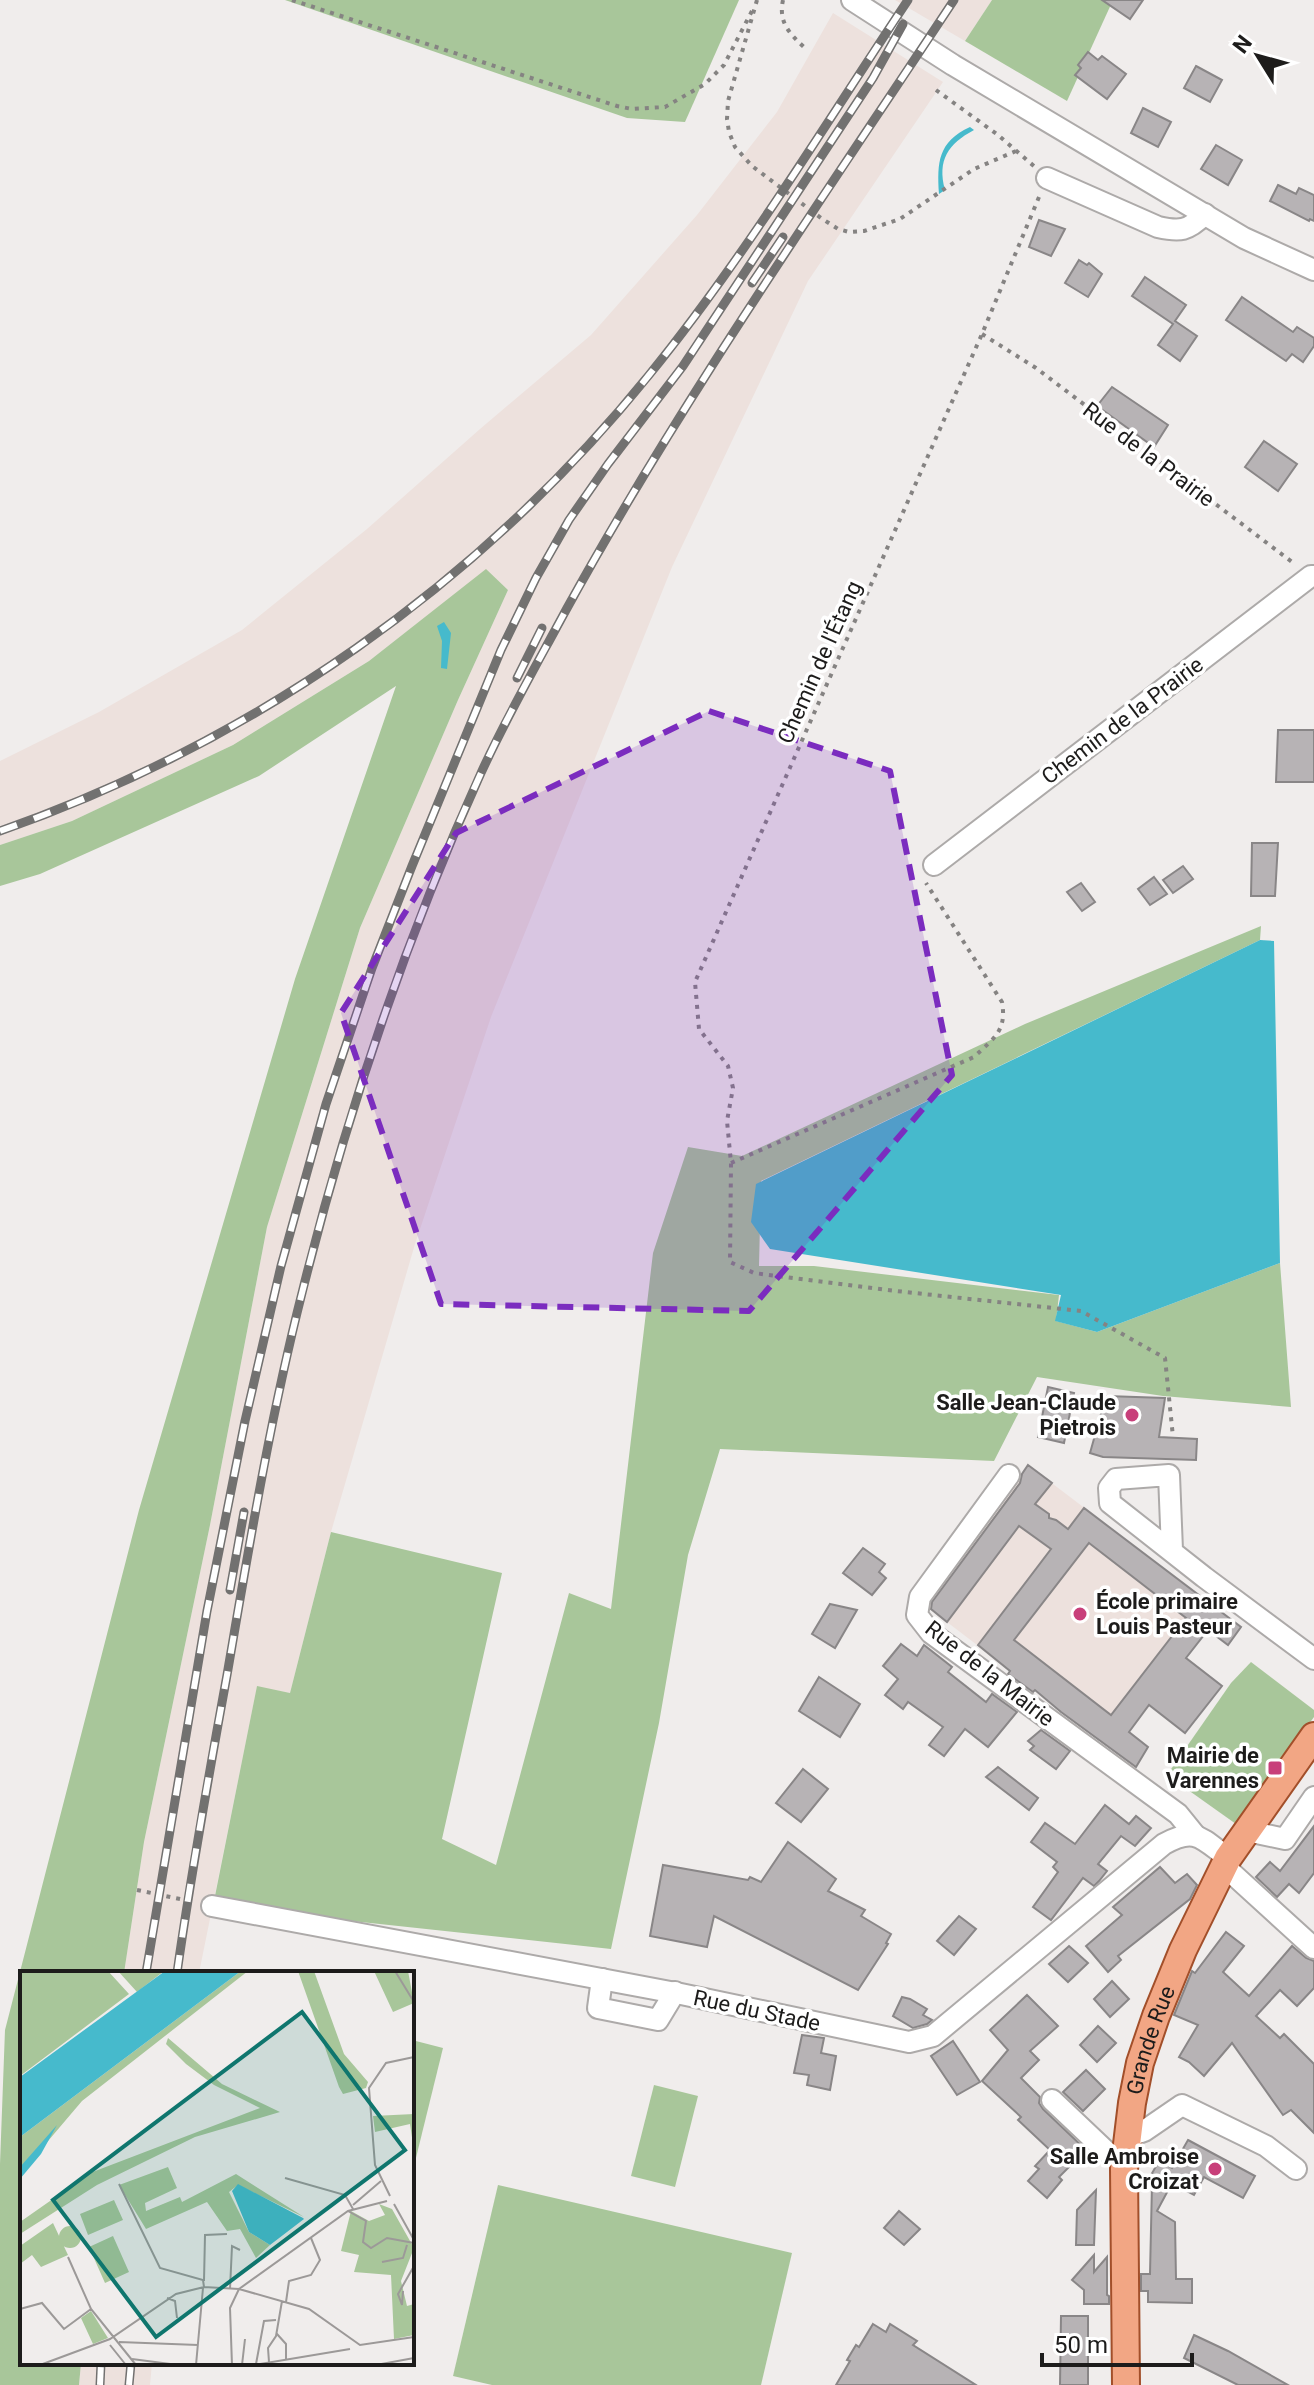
<svg xmlns="http://www.w3.org/2000/svg" width="1314" height="2385" viewBox="0 0 1314 2385" font-family="Roboto,sans-serif">
	<style>
		.built { fill: #ede1dd }
		.green { fill: #a8c69a }
		.water { fill: #46bacc }
		.building { fill: #b7b3b5; stroke: #898687; stroke-width: 2; fill-rule: evenodd }
		.lines { fill: none; stroke-linecap: round; stroke-linejoin: round }
		.minor-casing { stroke: #adaaa9; stroke-width: 24 }
		.major-casing { stroke: #a24f2a; stroke-width: 30 }
		.path { stroke: #858382; stroke-width: 4; stroke-dasharray: 4 6; stroke-linecap: butt }
		.minor { stroke: #fff; stroke-width: 20 }
		.major { stroke: #f2a684; stroke-width: 26 }
		.rail-casing { stroke: #727170; stroke-width: 9 }
		.rail { stroke: #fff; stroke-width: 6; stroke-dasharray: 18; stroke-linecap: butt }
		.marked { fill: #7b2cbf; fill-opacity: 0.2; stroke: #7b2cbf; stroke-width: 6; stroke-dasharray: 16 10; stroke-linejoin: round }
		.poi-dot { fill: #c83f7a; stroke: #fff; stroke-width: 3 }
		.labels { text-anchor: middle; stroke-width: 7; stroke-linejoin: round; paint-order: stroke }
		.street-label { font-size: 22px; fill: #1d1c1b; stroke: #fff }
		.poi-label { font-size: 22px; font-weight: bold; fill: #1d1c1b; stroke: #fff; text-anchor: end }
		.inset-road { fill: none; stroke: #9c9998; stroke-width: 2 }
		.view { fill: #0f766e; fill-opacity: 0.15; stroke: #0f766e; stroke-width: 4 }
		.inset-edge { fill: none; stroke: #1d1c1b; stroke-width: 4 }
	</style>
	<rect width="100%" height="100%" fill="#f0edec"/>
	<g class="built">
		<path d="M895,0H992L965,41Z"/>
		<path d="M833,13L943,82L808,281L672,567L491,1017L415,1244L331,1532L290,1693L257,1687L199,1973H124L144,1842L210,1525L267,1227L360,928L458,700L508,590L486,570L369,661L233,745L72,821L0,845V761L99,712L242,630L367,529L480,429L591,335L697,215L777,112Z"/>
		<path d="M1028,1465L1241,1627L1228,1645L1207,1631L1152,1701L1129,1731L1148,1747L1135,1768L1011,1672L1005,1653L998,1661L926,1606Z"/>
		<path d="M81,2363H152L150,2385H79Z"/>
	</g>
	<g class="green">
		<path d="M285,0H739L685,122L627,118Z"/>
		<path d="M992,0H1113L1067,101L965,41Z"/>
		<path d="M486,569L508,590L458,700L360,928L267,1227L210,1525L144,1842L124,1973H22V2363H81L79,2385H0V2164L5,2030L139,1510L295,979L396,686L259,776L40,874L0,886V845L72,821L233,745L369,661Z"/>
		<path d="M1261,926L1260,940L761,1181L759,1266H814L1059,1295L1056,1321L1097,1332L1280,1263L1291,1407L1163,1396L1037,1377L994,1461L720,1449L688,1555L659,1723L611,1949L213,1906L257,1686L290,1693L331,1532L502,1573L442,1839L496,1865L569,1593L611,1609L653,1253L688,1147L742,1156L1025,1024Z"/>
		<path d="M1251,1662L1314,1710V1717L1236,1824L1167,1775L1231,1683Z"/>
		<path d="M412,2040L443,2048L412,2174Z"/>
		<path d="M654,2085L698,2096L675,2187L631,2176Z"/>
		<path d="M498,2185L792,2253L761,2385H492L453,2376Z"/>
	</g>
	<g class="water">
		<path d="M970,127L974,130C948,144 937,160 945,190L939,194C937,162 938,142 970,127Z"/>
		<path d="M444,622L451,633L447,669L441,668L442,641L437,626Z"/>
		<path d="M1260,940L1274,941L1280,1263L1097,1332L1055,1321L1061,1295L770,1249L751,1222L756,1184Z"/>
	</g>
	<g class="building">
		<path d="M1102,0H1143L1130,19Z"/>
		<path d="M1088,52L1098,60L1102,56L1126,74L1107,99L1075,75L1081,68L1078,65Z"/>
		<path d="M1196,66L1222,80L1210,102L1184,88Z"/>
		<path d="M1143,108L1171,122L1158,147L1131,133Z"/>
		<path d="M1216,145L1242,160L1228,185L1201,169Z"/>
		<path d="M1278,185L1296,194L1299,188L1314,195V221L1310,219L1309,221L1270,201Z"/>
		<path d="M1039,220L1065,229L1051,256L1029,247Z"/>
		<path d="M1079,260L1087,265L1089,263L1102,274L1088,297L1065,283Z"/>
		<path d="M1145,277L1186,305L1175,321L1197,336L1180,361L1158,345L1173,324L1132,296Z"/>
		<path d="M1242,297L1293,332L1297,327L1314,338V346L1303,362L1292,354L1286,361L1226,320Z"/>
		<path d="M1112,387L1168,425L1154,447L1097,406Z"/>
		<path d="M1264,441L1297,464L1278,491L1245,467Z"/>
		<path d="M1278,730H1314V782H1276Z"/>
		<path d="M1252,843H1278L1275,896H1251Z"/>
		<path d="M1183,866L1193,879L1173,893L1163,880Z"/>
		<path d="M1154,877L1167,894L1150,905L1138,889Z"/>
		<path d="M1081,883L1095,902L1082,911L1067,892Z"/>
		<path d="M1048,1387L1074,1393L1064,1443L1038,1437Z"/>
		<path d="M1106,1396L1165,1398L1159,1437L1197,1439L1196,1460L1103,1457L1090,1453Z"/>
		<path d="M1028,1465L1052,1483L1035,1504L1049,1514V1518L1056,1520L1068,1529L1084,1508L1241,1627L1228,1645L1208,1630L1186,1658L1222,1686L1185,1733L1149,1705L1129,1732L1148,1747L1136,1767L1061,1712L1035,1690L1033,1692L1008,1674L1010,1671L978,1645L1051,1549L1019,1526L947,1622L931,1609L932,1602L1020,1483L1022,1474ZM1089,1543L1186,1618L1111,1715L1014,1640Z"/>
		<path d="M863,1548L885,1564L879,1572L886,1578L872,1595L843,1573Z"/>
		<path d="M830,1604L857,1610L835,1648L812,1634Z"/>
		<path d="M901,1644L917,1656L924,1645L952,1667L948,1672L986,1702L992,1694L1017,1712L988,1747L965,1729L944,1756L929,1745L943,1727L908,1702L903,1709L885,1695L898,1679L883,1666Z"/>
		<path d="M819,1677L860,1704L840,1737L799,1711Z"/>
		<path d="M1041,1730L1070,1751L1056,1769L1030,1750L1034,1746L1028,1741Z"/>
		<path d="M998,1767L1038,1798L1029,1810L986,1777Z"/>
		<path d="M803,1769L828,1789L801,1822L776,1803Z"/>
		<path d="M1105,1805L1129,1824L1136,1816L1151,1828L1135,1846L1121,1836L1098,1864L1107,1871L1099,1881L1094,1886L1083,1878L1051,1920L1033,1907L1058,1872L1053,1867L1057,1862L1031,1842L1045,1823L1075,1844Z"/>
		<path d="M1314,1826V1873L1299,1893L1289,1884L1277,1897L1256,1877L1270,1862L1280,1871Z"/>
		<path d="M788,1842L836,1879L828,1891L865,1910L861,1916L891,1934L886,1943L888,1944L858,1990L714,1916L707,1947L650,1936L663,1865L748,1880L750,1877L761,1882Z"/>
		<path d="M1160,1867L1175,1883L1187,1874L1197,1885L1190,1899L1118,1956L1121,1960L1108,1972L1086,1946L1122,1915L1113,1907Z"/>
		<path d="M959,1916L976,1929L954,1955L937,1941Z"/>
		<path d="M1226,1932L1244,1946L1223,1972L1249,1996L1292,1946L1306,1958L1314,1961V1988L1297,2006L1280,1990L1256,2016L1280,2038L1284,2034L1314,2064V2133L1291,2110L1283,2115L1232,2043L1204,2076L1189,2062L1179,2057L1198,2025L1174,2015L1192,1971L1195,1973Z"/>
		<path d="M1069,1946L1088,1963L1068,1982L1049,1964Z"/>
		<path d="M1112,1981L1129,1999L1110,2017L1094,1999Z"/>
		<path d="M1027,1995L1058,2026L1030,2051L1039,2060L1021,2078L1040,2097L1039,2103L1043,2109L1086,2150L1059,2177L1062,2180L1047,2198L1028,2181L1039,2169L1035,2166L1050,2150L1018,2120L1021,2117L982,2081L1008,2050L990,2030Z"/>
		<path d="M902,1997L910,1999L927,2009L923,2015L932,2020L927,2024L913,2028L893,2016Z"/>
		<path d="M1098,2026L1116,2043L1097,2062L1080,2045Z"/>
		<path d="M802,2035L824,2038L821,2053L836,2056L830,2090L807,2085L809,2075L794,2073Z"/>
		<path d="M953,2041L980,2082L957,2095L931,2056Z"/>
		<path d="M1086,2070L1105,2089L1083,2111L1063,2092Z"/>
		<path d="M1188,2140L1255,2176L1243,2198L1204,2177L1194,2195L1172,2183L1157,2211L1175,2222L1176,2279H1192V2303L1148,2302V2291H1141V2274H1150L1152,2184L1147,2182L1159,2161L1172,2168Z"/>
		<path d="M1096,2190L1094,2245H1076L1077,2210Z"/>
		<path d="M899,2211L920,2229L904,2245L884,2228Z"/>
		<path d="M1094,2255V2272L1107,2257V2295L1109,2296V2304H1084V2290L1072,2280Z"/>
		<path d="M1061,2316H1088V2385H1060Z"/>
		<path d="M873,2324L886,2332L890,2324L917,2341L913,2345L976,2385H836L850,2361L847,2360L856,2345L859,2347Z"/>
		<path d="M1194,2335L1228,2351L1288,2385H1238L1184,2358Z"/>
	</g>
	<g class="lines">
		<g class="minor-casing">
			<g id="minor">
				<path d="M852,0L953,65L1244,238L1314,270"/>
				<path d="M1047,178L1158,227C1180,232 1188,231 1205,214"/>
				<path d="M934,865L1311,576H1314"/>
				<path d="M1009,1475L920,1597L917,1615L931,1633L1178,1814L1195,1835"/>
				<path d="M1172,1550L1169,1475L1116,1479L1109,1488L1110,1503L1204,1577L1314,1659"/>
				<path d="M1247,1831L1285,1839L1314,1797"/>
				<path d="M1224,1866L1314,1948"/>
				<path d="M212,1906L681,1994L909,2042L933,2036L1164,1844C1196,1826 1202,1839 1228,1858"/>
				<path d="M602,1979L598,2008L658,2020L675,1992"/>
				<path d="M1052,2100L1109,2154L1125,2159"/>
				<path d="M1128,2137L1144,2131L1182,2105L1266,2146L1296,2169"/>
			</g>
		</g>
		<g class="major-casing">
			<g id="major">
				<path id="s1" d="M1126,2385L1124,2169L1132,2103L1140,2063L1156,2016L1183,1950L1228,1858L1314,1736"/>
			</g>
		</g>
		<g class="path">
			<path d="M292,0L617,106L632,109L665,107L705,84L724,65L754,7"/>
			<path d="M757,0L728,101L727,119L729,132L735,147L752,166L821,218L838,229L849,232L864,231L900,219L974,169L1016,151"/>
			<path d="M783,0C778,23 790,34 806,49"/>
			<path d="M936,90L998,135L1035,167"/>
			<path d="M1039,197L982,334L695,982L699,1029L728,1066L733,1088L727,1121L731,1163L730,1262L754,1273L887,1290L1081,1311L1165,1358L1173,1437"/>
			<path d="M982,334L1036,368L1296,565"/>
			<path d="M731,1163L974,1057C994,1038 1007,1031 1002,1002L926,883"/>
			<path d="M137,1890L194,1902"/>
		</g>
		<use href="#minor" class="minor"/>
		<use href="#major" class="major"/>
		<g class="rail-casing">
			<g id="rail">
				<path d="M752,283L783,237"/>
				<path d="M517,678L542,628"/>
				<path d="M0,831C254,742 480,584 649,375C745,257 824,126 908,0"/>
				<path d="M230,1590L244,1512"/>
				<path d="M146,1973L207,1611L245,1421L281,1266L326,1104L372,968L412,866L501,650L536,578L569,520L608,464L683,366L873,78L903,24"/>
				<path d="M177,1973C191,1873 209,1774 227,1675C249,1547 270,1419 302,1293C346,1116 405,940 481,773C506,718 537,664 566,610C682,399 821,201 954,0"/>
				<path d="M100,2385L101,2363"/>
				<path d="M129,2385L131,2363"/>
			</g>
		</g>
		<use href="#rail" class="rail"/>
	</g>
	<path class="marked" d="M709,711L890,771L952,1075L749,1311L441,1304L341,1013L456,833Z"/>
	<g class="poi-dot">
		<circle cx="1132" cy="1415" r="8"/>
		<circle cx="1080" cy="1614" r="8"/>
		<rect x="1267" y="1760" width="16" height="16" rx="4"/>
		<circle cx="1215" cy="2169" r="8"/>
	</g>
	<g class="labels">
		<g class="street-label">
			<text transform="translate(1149 454) rotate(37)" y="8">Rue de la Prairie</text>
			<text transform="translate(819 662) rotate(-66)" y="8">Chemin de l'Étang</text>
			<text transform="translate(1122 720) rotate(-37)" y="8">Chemin de la Prairie</text>
			<text transform="translate(990 1673) rotate(38)" y="8">Rue de la Mairie</text>
			<text transform="translate(757 2010) rotate(12)" y="8">Rue du Stade</text>
			<text dy="8" stroke="none"><textPath href="#s1" startOffset="348">Grande Rue</textPath></text>
		</g>
		<g class="poi-label">
			<text x="1116" y="1410">Salle Jean-Claude<tspan x="1116" dy="25">Pietrois</tspan></text>
			<text x="1096" y="1609" text-anchor="start">École primaire<tspan x="1096" dy="25">Louis Pasteur</tspan></text>
			<text x="1259" y="1763">Mairie de<tspan x="1259" dy="25">Varennes</tspan></text>
			<text x="1199" y="2164">Salle Ambroise<tspan x="1199" dy="25">Croizat</tspan></text>
		</g>
	</g>
	<g transform="translate(20 1971)">
		<rect width="394" height="394" fill="#f0edec"/>
		<path d="M0,0H88L109,23L0,105ZM98,0H144L117,21ZM221,0H228L62,130L0,203V166ZM278,0H294L324,83L348,111L346,117L323,123L319,116ZM354,0H388L394,32L373,41ZM148,67L202,113L260,141L175,166L77,214L0,263V251L70,202L240,137L194,114L166,93L146,73ZM394,143V180L390,153L355,161L353,145ZM148,196L157,217L125,232L126,240L160,226L162,231L216,203L284,246L218,214L209,221L229,261L250,274L236,287L220,258L207,260L187,231L126,258L99,214ZM94,229L103,249L68,264L60,243ZM359,233L372,238L394,277L381,310L387,335L394,333V364L374,368L371,304L334,301L339,284L321,280L331,240L349,250L365,244ZM33,252L48,284L21,296L12,284L0,293V275ZM39 266a11 11 0 1 1 22 0a11 11 0 1 1-22 0ZM93,265L109,301L85,312L69,276ZM71,340L88,367L73,373L61,347Z" fill="#a8c69a"/>
		<path d="M145,0H221L0,166V106ZM37,154L21,183L0,208V196ZM218,213L283,247L284,248L250,274L229,261L212,220Z" fill="#46bacc"/>
		<path class="inset-road" d="M375,0L394,31M265,207L325,224L333,238M99,213L140,297L183,309L184,316M370,225L355,194L349,117L366,92L394,86M374,233L394,269M333,234L361,210M328,240L346,250L343,271L351,277L367,267L394,272M48,286L71,338L116,394M362,291L383,287L387,274M184,310L185,264L207,263M210,318L212,275L220,279M383,320L382,334L378,323L394,295M147,327L155,330L157,347M266,331L269,310L291,304L300,289L291,267M0,338L22,332L44,358L71,338M257,363L266,373V389M99,371L178,374M90,374L106,394M112,388L158,394M249,391L248,377L256,365L262,330M236,393L244,350L256,349M20,394L90,368L156,323L184,316L219,318L328,240L367,230M176,394L183,317M212,394L210,337L219,318L289,338L340,374L394,366M222,394L225,368M234,394L330,378M356,394L394,387"/>
		<path class="view" d="M282,41L385,179L136,366L33,229Z"/>
		<rect width="394" height="394" class="inset-edge"/>
	</g>
	<g transform="translate(1258 56) rotate(307)" stroke="#ffffff" stroke-width="6" paint-order="stroke">
	<path d="M0-6L14 30L0 20L-14 30Z" fill="#1d1c1b"/>
	<text y="-12" font-size="22" font-weight="bold" text-anchor="middle" fill="#1d1c1b">N</text>
	</g>
	<path d="M1042 2353v12h150v-12" fill="none" stroke="#1d1c1b" stroke-width="4"/>
	<text x="1054" y="2353" font-size="24" fill="#1d1c1b" stroke="#ffffff" stroke-width="6" paint-order="stroke">50 m</text>
</svg>
